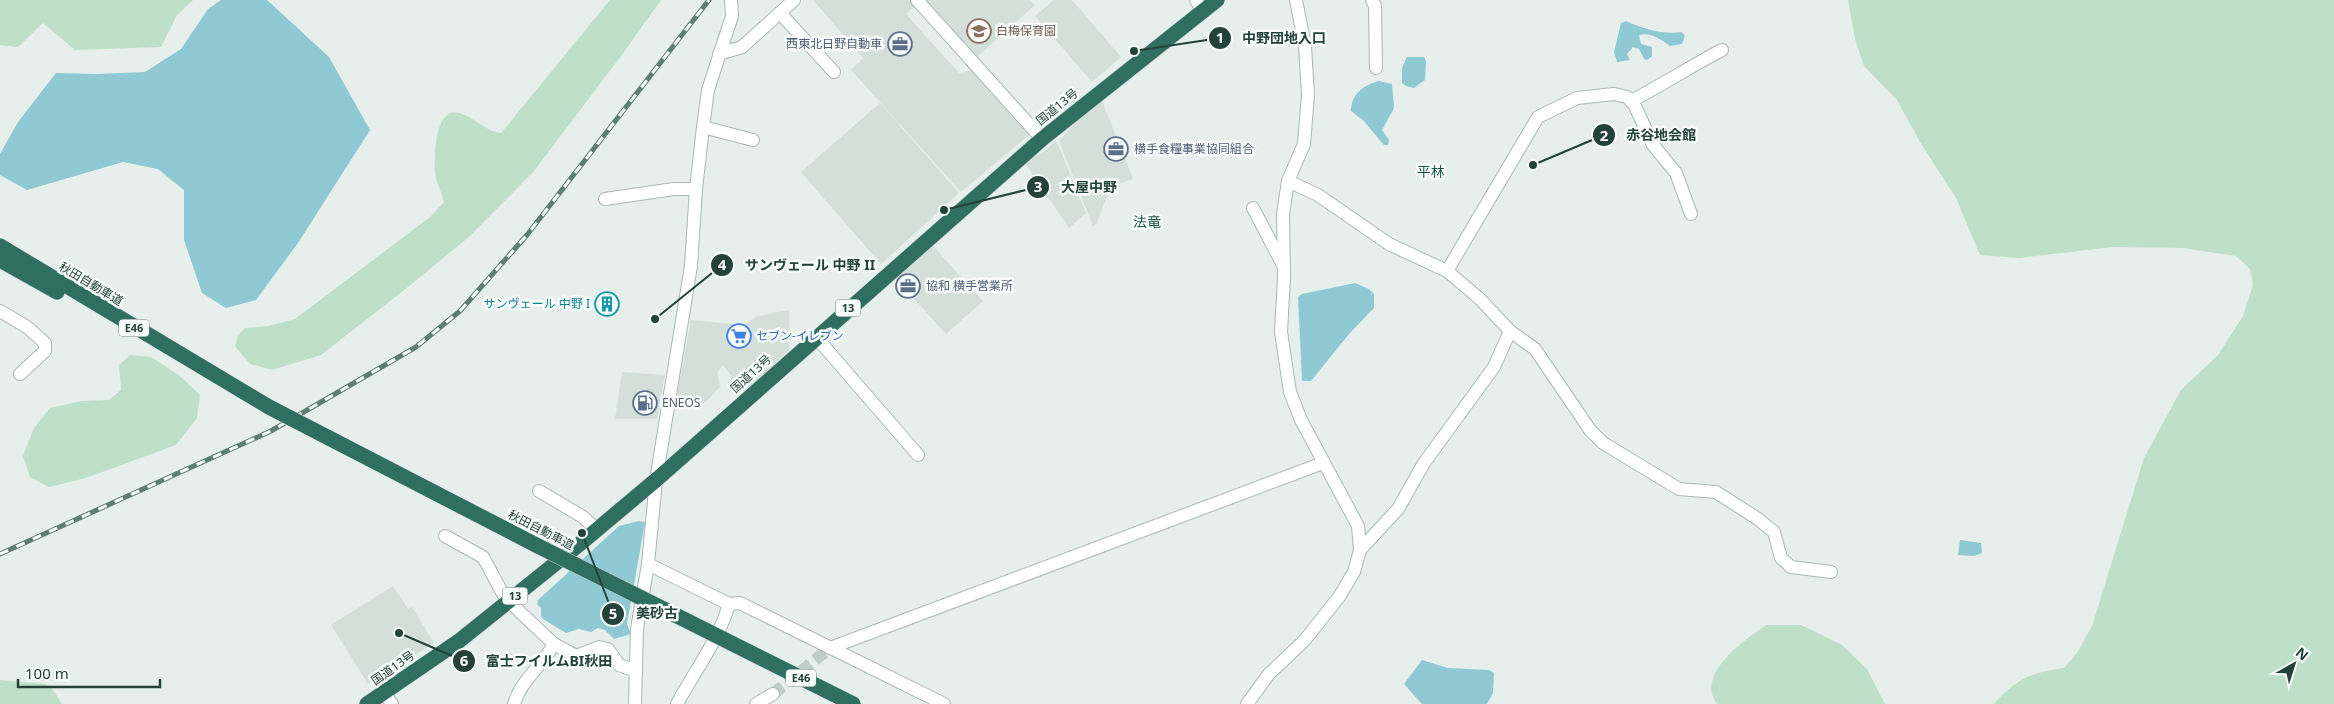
<svg xmlns="http://www.w3.org/2000/svg" width="2334" height="704" viewBox="0 0 2334 704" font-family="'Noto Sans','Noto Sans JP',sans-serif">
	<style>
		.built { fill: #d4dfda }
		.green { fill: #bfe0c8 }
		.water { fill: #8ec9d4 }
		.lines { fill: none; stroke-linecap: round; stroke-linejoin: round }
		.minor-tunnel { stroke: #bfccc8; stroke-width: 12; stroke-dasharray: 12 6; stroke-linecap: butt }
		.minor-casing { stroke: #a8b8b2; stroke-width: 14 }
		.highway-casing { stroke: #c2cac8; stroke-width: 16 }
		.minor { stroke: #fff; stroke-width: 12 }
		.highway { stroke: #2f6f62; stroke-width: 15 }
		.rail-casing { stroke: #5f7d75; stroke-width: 5 }
		.rail { stroke: #f7fbf9; stroke-width: 3; stroke-dasharray: 9; stroke-linecap: butt }
		.highway-bridge-casing { stroke: #c2cac8; stroke-width: 16; stroke-linecap: butt }
		.highway-bridge { stroke: #2f6f62; stroke-width: 15 }
		.labels { text-anchor: middle; stroke-width: 5; stroke-linejoin: round; paint-order: stroke }
		.shield { fill: #f7fbf9; stroke: #637a73; stroke-width: 1 }
		.shield-label { font-size: 11px; font-weight: bold; fill: #24423a }
		.education-label { font-size: 12px; fill: #785e54; stroke: #f7fbf9; text-anchor: start }
		.service-label { font-size: 12px; fill: #4e5e75; stroke: #f7fbf9; text-anchor: start }
		.street-label { font-size: 12px; fill: #24423a; stroke: #f7fbf9 }
		.culture-label { font-size: 12px; fill: #0d838f; stroke: #f7fbf9; text-anchor: end }
		.shop-label { font-size: 12px; fill: #366cbe; stroke: #f7fbf9; text-anchor: start }
		.neighbourhood-label { font-size: 14px; fill: #1f5548; stroke: #f7fbf9 }
		.leader { fill: none; stroke: #24423a; stroke-width: 2 }
		.callout-dot { fill: #24423a; stroke: #f7fbf9; stroke-width: 2 }
		.mark-label { font-size: 15px; text-anchor: middle; font-weight: bold; fill: #fff }
		.callout-label { font-size: 14px; text-anchor: middle; font-weight: bold; fill: #24423a; stroke: #f7fbf9; stroke-width: 5; stroke-linejoin: round; paint-order: stroke }
	</style>
	<rect width="100%" height="100%" fill="#e6efeb"/>
	<g class="built">
		<path d="M813,0H911L916,5L906,14L959,73L973,70L1030,134L961,192L851,70L863,58Z"/>
		<path d="M925,0H1030L1035,5L976,58Z"/>
		<path d="M1054,0H1072L1121,57L1092,82L1035,16Z"/>
		<path d="M1102,101L1133,179L1110,187L1113,194L1106,198L1097,223L1093,226L1059,141L1082,116Z"/>
		<path d="M880,103L959,193L881,264L801,172Z"/>
		<path d="M1056,140L1086,213L1069,228L1024,162L1046,150Z"/>
		<path d="M930,243L983,301L946,334L894,277Z"/>
		<path d="M789,310V350L745,393L723,365L717,372L720,387L706,402L674,411L691,320L744,325L758,316Z"/>
		<path d="M622,372L665,375L657,419H615Z"/>
		<path d="M393,586L408,609L412,607L434,643L368,684L331,625Z"/>
	</g>
	<g class="green">
		<path d="M0,0H193L177,15L161,47L75,50L43,23L18,47L0,45Z"/>
		<path d="M610,0H661L624,52L534,171L470,236L408,287L321,355L272,370L250,364L235,346L238,335L245,328L268,326L295,319L430,217L444,202C442,193 436,182 435,173C434,157 434,106 460,113C475,118 485,131 501,133Z"/>
		<path d="M1848,0H2334V704H1994C2015,679 2033,672 2064,668L2077,653L2092,626L2144,458L2181,390L2218,355L2243,316L2253,285L2250,269L2236,256L2183,248L2113,247L2019,258L1980,255L1956,198L1920,142L1897,100L1864,66L1855,39Z"/>
		<path d="M130,355L151,357L180,376L200,395L197,418L176,445L86,478L49,487L30,477L23,456L34,428L50,408L82,401L109,400L121,390L119,365Z"/>
		<path d="M1766,625H1801L1842,645L1867,669L1885,704H1717C1695,674 1744,640 1766,625Z"/>
		<path d="M0,680L46,684L52,688L62,704H0Z"/>
	</g>
	<g class="water">
		<path d="M221,0H267L329,57L370,130L298,243L256,300L226,308L202,293L184,240V190L158,169L123,162L27,190L0,175V154L18,122L56,73L96,74L145,72L181,49L208,9Z"/>
		<path d="M1626,21C1644,29 1662,35 1682,32L1685,36L1682,44L1670,46C1661,39 1650,32 1639,35L1641,44L1652,47V56L1647,60L1644,59L1639,49L1633,47L1627,54L1630,60L1617,62L1614,52L1621,23Z"/>
		<path d="M1407,57H1424L1426,61L1425,80L1414,88L1406,86L1402,83V68Z"/>
		<path d="M1379,81L1392,84L1394,108L1382,130L1389,140L1388,145H1384L1363,120L1351,111C1351,94 1364,85 1379,81Z"/>
		<path d="M1355,283L1369,289L1374,294V308L1349,334L1311,381H1302L1298,297L1302,294Z"/>
		<path d="M639,521L645,522L627,624L631,634L614,639L605,630L598,628L591,632L579,629L566,633L543,619L541,616V608L537,604L538,600L619,526Z"/>
		<path d="M1960,540L1981,543L1982,553L1974,556L1958,555Z"/>
		<path d="M1422,660L1448,668L1489,670L1494,673L1493,693L1487,704H1422L1404,684Z"/>
	</g>
	<g class="lines">
		<path class="minor-tunnel" d="M773,694L830,648"/>
		<g class="minor-casing">
			<g id="minor">
				<path d="M917,0L1042,139"/>
				<path d="M1196,0L1203,12"/>
				<path d="M1372,0L1375,6L1376,68"/>
				<path d="M780,13L834,72"/>
				<path d="M719,54L742,47L794,0"/>
				<path d="M1631,101C1662,85 1691,66 1722,50"/>
				<path d="M703,127L753,140"/>
				<path d="M1288,181L1318,195L1389,244L1447,271L1480,299L1510,331L1535,349L1590,430L1603,443L1679,489L1716,492L1758,519L1774,532L1781,558L1791,567L1831,572"/>
				<path d="M605,199L674,189H696"/>
				<path d="M1253,208L1283,265"/>
				<path d="M1447,271L1538,117L1577,98L1614,94L1627,97L1634,104L1653,145L1676,173L1691,214"/>
				<path d="M0,311L27,327L45,343V351L20,374"/>
				<path d="M816,337L918,455"/>
				<path d="M539,491L583,517L597,530"/>
				<path d="M445,536L483,557L503,594L520,612L554,644L576,656L599,647L608,649L619,665L636,671"/>
				<path d="M1360,550L1398,509L1424,463L1494,367L1510,331"/>
				<path d="M648,564L729,604L740,603L944,704"/>
				<path d="M830,648L1323,463"/>
				<path d="M384,692L392,704"/>
				<path d="M514,704C521,680 542,666 554,644"/>
				<path d="M635,704L637,629L648,564L656,480L691,266L696,189L703,127L708,90L732,16L731,0"/>
				<path d="M677,704C694,672 719,640 729,604"/>
				<path d="M756,704L773,694"/>
				<path d="M1247,704L1269,674L1304,641L1339,597L1354,572L1360,550L1358,526L1301,420L1290,392L1281,332L1284,277L1283,214L1288,181L1304,144L1308,95L1305,46L1296,0"/>
			</g>
		</g>
		<g class="highway-casing">
			<g id="highway">
				<path d="M0,246L269,407"/>
				<path d="M0,260L57,292"/>
				<path d="M329,438L536,545"/>
				<path d="M749,652L853,704"/>
				<path d="M367,704L459,641L581,543L656,480L1042,139L1217,0"/>
			</g>
		</g>
		<use href="#minor" class="minor"/>
		<use href="#highway" class="highway"/>
		<g class="rail-casing">
			<path id="rail" d="M0,554L271,431L416,347L460,311L527,235L709,0"/>
		</g>
		<use href="#rail" class="rail"/>
		<g class="highway-bridge-casing">
			<g id="highway-bridge">
				<path d="M269,407L329,438"/>
				<path d="M536,545L749,652"/>
			</g>
		</g>
		<use href="#highway-bridge" class="highway-bridge"/>
	</g>
	<defs>
		<g id="school-ring" transform="scale(1.25)"><circle r="9.5" fill="#f7fbf9" stroke="#8d6e63" stroke-width="1.5"/><path d="M0-5L7-2L0 1L-7-2ZM-4 1L0 2.5L4 1V4Q0 6-4 4Z" fill="#8d6e63"/></g>
		<g id="office-ring" transform="scale(1.25)"><circle r="9.5" fill="#f7fbf9" stroke="#5c6f8a" stroke-width="1.5"/><path d="M-6-3h4V-5.5h4V-3h4V5H-6ZM-1-4.5V-3h2v-1.5ZM-6 0V1H6V0Z" fill="#5c6f8a"/></g>
		<g id="building-ring" transform="scale(1.25)"><circle r="9.5" fill="#f7fbf9" stroke="#0f9aa8" stroke-width="1.5"/><path d="M-4-6H4V6H1V3H-1V6H-4ZM-2.5-4.3h1.7v1.8h-1.7ZM.8-4.3h1.7v1.8H.8ZM-2.5-1h1.7V.8h-1.7ZM.8-1h1.7V.8H.8Z" fill="#0f9aa8"/></g>
		<g id="supermarket-ring" transform="scale(1.25)"><circle r="9.5" fill="#f7fbf9" stroke="#3f7fe0" stroke-width="1.5"/><path d="M-6-5.5h2.5l.6 2H6L4.5 2H-2.5L-4.4-4H-6ZM-1.5 3.2a1.3 1.3 0 1 0 .1 0ZM3 3.2a1.3 1.3 0 1 0 .1 0Z" fill="#3f7fe0"/></g>
		<g id="fuel-ring" transform="scale(1.25)"><circle r="9.5" fill="#f7fbf9" stroke="#5c6f8a" stroke-width="1.5"/><path d="M-5.5-6h7V0h2V4h1.3V-2.5L3-4.5l.8-.8L6-3V5H2.5V1h-1V6h-7ZM-4.2-4.7v3.2H.2V-4.7Z" fill="#5c6f8a"/></g>
	</defs>
	<g fill-rule="evenodd">
		<use href="#school-ring" x="979" y="31"/>
		<use href="#office-ring" x="900" y="44"/>
		<use href="#office-ring" x="1116" y="149"/>
		<use href="#office-ring" x="908" y="286"/>
		<use href="#building-ring" x="607" y="304"/>
		<use href="#supermarket-ring" x="739" y="336"/>
		<use href="#fuel-ring" x="645" y="403"/>
	</g>
	<g class="labels">
		<g class="shield">
			<rect x="835.5" y="299.5" width="25" height="17" rx="4"/>
			<rect x="119" y="319.5" width="30" height="17" rx="4"/>
			<rect x="502.5" y="587.5" width="25" height="17" rx="4"/>
			<rect x="786" y="669.5" width="30" height="17" rx="4"/>
		</g>
		<g class="shield-label">
			<text x="848" y="312">13</text>
			<text x="134" y="332">E46</text>
			<text x="515" y="600">13</text>
			<text x="801" y="682">E46</text>
		</g>
		<g class="education-label">
			<text x="996" y="35">白梅保育園</text>
		</g>
		<g class="service-label">
			<text x="882" y="48" text-anchor="end">西東北日野自動車</text>
			<text x="1134" y="153">横手食糧事業協同組合</text>
			<text x="926" y="290">協和 横手営業所</text>
			<text x="662" y="407">ENEOS</text>
		</g>
		<g class="street-label">
			<text transform="translate(1057 107) rotate(-39)" y="4">国道13号</text>
			<text transform="translate(91 284) rotate(31)" y="4">秋田自動車道</text>
			<text transform="translate(751 374) rotate(-42)" y="4">国道13号</text>
			<text transform="translate(541 530) rotate(27)" y="4">秋田自動車道</text>
			<text transform="translate(393 668) rotate(-35)" y="4">国道13号</text>
		</g>
		<g class="culture-label">
			<text x="590" y="308">サンヴェール 中野 I</text>
		</g>
		<g class="shop-label">
			<text x="756" y="340">セブン-イレブン</text>
		</g>
		<g class="neighbourhood-label">
			<text x="1431" y="177">平林</text>
			<text x="1147" y="227">法竜</text>
		</g>
	</g>
	<path class="leader" d="M1134 51L1220 38M1533 165L1604 135M944 210L1038 187M655 319L722 265M582 533L613 614M399 633L464 661"/>
	<g class="callout-dot">
		<circle cx="1134" cy="51" r="5"/>
		<circle cx="1533" cy="165" r="5"/>
		<circle cx="944" cy="210" r="5"/>
		<circle cx="655" cy="319" r="5"/>
		<circle cx="582" cy="533" r="5"/>
		<circle cx="399" cy="633" r="5"/>
		<circle cx="1220" cy="38" r="12"/>
		<circle cx="1604" cy="135" r="12"/>
		<circle cx="1038" cy="187" r="12"/>
		<circle cx="722" cy="265" r="12"/>
		<circle cx="613" cy="614" r="12"/>
		<circle cx="464" cy="661" r="12"/>
	</g>
	<g class="mark-label">
		<text x="1220" y="43">1</text>
		<text x="1604" y="141">2</text>
		<text x="1038" y="192">3</text>
		<text x="722" y="270">4</text>
		<text x="613" y="619">5</text>
		<text x="464" y="666">6</text>
	</g>
	<g class="callout-label">
		<text x="1284" y="43">中野団地入口</text>
		<text x="1661" y="140">赤谷地会館</text>
		<text x="1089" y="192">大屋中野</text>
		<text x="810" y="270">サンヴェール 中野 II</text>
		<text x="657" y="618">美砂古</text>
		<text x="549" y="666">富士フイルムBI秋田</text>
	</g>
	<g transform="translate(2294 664) rotate(39)" stroke="#f7fbf9" stroke-width="4" paint-order="stroke">
	<path d="M0-4L9 19L0 12L-9 19Z" fill="#24423a"/>
	<text y="-8" font-size="14" font-weight="bold" text-anchor="middle" fill="#24423a">N</text>
	</g>
	<path d="M18 679v8h142v-8" fill="none" stroke="#24423a" stroke-width="2.5"/>
	<text x="25" y="679" font-size="15" fill="#24423a" stroke="#f7fbf9" stroke-width="4" paint-order="stroke">100 m</text>
</svg>
